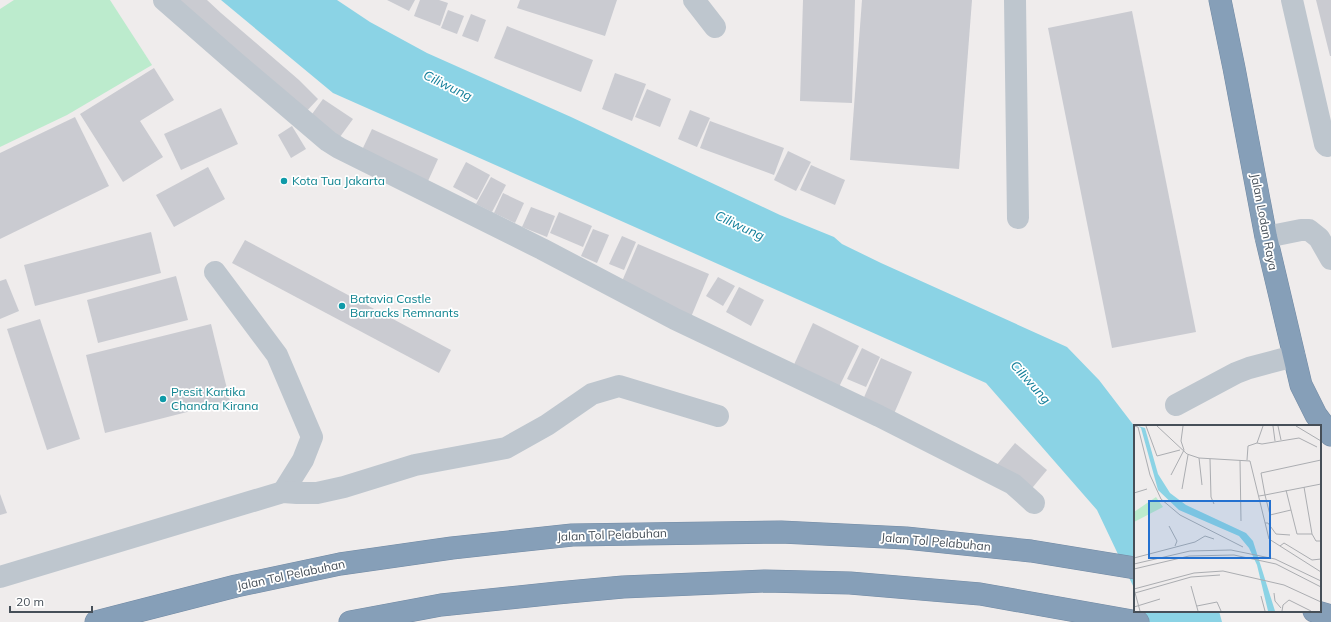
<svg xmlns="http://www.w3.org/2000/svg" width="1331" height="622" viewBox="0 0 1331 622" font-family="Mulish,sans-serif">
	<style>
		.green { fill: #bcebcd }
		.water { fill: #8bd3e5 }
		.building { fill: #cacbd1 }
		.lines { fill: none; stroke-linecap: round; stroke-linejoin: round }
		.highway-casing { stroke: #728aa4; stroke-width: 23 }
		.minor { stroke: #bec6ce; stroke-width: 22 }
		.highway { stroke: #869fb8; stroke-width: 22 }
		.culture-dot { fill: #0f9aa8; stroke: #fff; stroke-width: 1.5 }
		.labels { text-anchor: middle; stroke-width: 3.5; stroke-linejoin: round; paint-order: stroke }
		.culture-label { font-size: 12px; fill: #0d838f; stroke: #fff; text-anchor: start }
		.street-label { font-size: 12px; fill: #464f58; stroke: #fff }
		.water-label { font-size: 13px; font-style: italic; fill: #15809b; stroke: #fff }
		.inset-road { fill: none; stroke: #abadb1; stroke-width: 1 }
		.view { fill: #2471d0; fill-opacity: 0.15; stroke: #2471d0; stroke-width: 2 }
		.inset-edge { fill: none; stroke: #464f58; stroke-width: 2 }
	</style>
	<rect width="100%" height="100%" fill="#efecec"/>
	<path class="green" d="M14,0H110L152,65L67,115L0,147V9Z"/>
	<g class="water">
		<path d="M221,0H337L370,22L427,53L571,117L780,215L834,237L842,244L881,263L1067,347L1099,380L1135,427V590L1097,510L986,383L333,93Z"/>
		<path d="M1144,611H1219L1222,622H1149Z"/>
	</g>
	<g class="building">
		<path d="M168,0H207L221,13L299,80L318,99L303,115Z"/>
		<path d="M387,0H415L409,11Z"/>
		<path d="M420,0H439L448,3L440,26L414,16Z"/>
		<path d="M520,0H617L605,36L517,8Z"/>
		<path d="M803,0H855L852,103L800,101Z"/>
		<path d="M862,0H972L959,169L850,160Z"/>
		<path d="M1316,0H1331V56H1330Z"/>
		<path d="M448,10L464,16L457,34L441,28Z"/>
		<path d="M1132,11L1196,332L1112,348L1048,28Z"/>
		<path d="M471,14L486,20L478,42L462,36Z"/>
		<path d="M507,26L593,60L581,92L494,58Z"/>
		<path d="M154,68L174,100L140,121L163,157L123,182L80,114Z"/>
		<path d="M615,73L646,84L632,121L602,109Z"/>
		<path d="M647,89L671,99L660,127L635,117Z"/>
		<path d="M323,99L353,119L337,141L307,121Z"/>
		<path d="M221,108L238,144L181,170L164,134Z"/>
		<path d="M690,110L710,118L697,147L678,139Z"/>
		<path d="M75,117L109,186L0,239V153Z"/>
		<path d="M710,121L784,148L774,175L700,148Z"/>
		<path d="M292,126L306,149L291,158L278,135Z"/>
		<path d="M372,129L438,159L428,181L362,150Z"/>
		<path d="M788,151L811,162L796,191L774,180Z"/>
		<path d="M466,162L490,175L477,200L453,187Z"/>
		<path d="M811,165L845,180L835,205L800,190Z"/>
		<path d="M208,167L225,199L174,227L156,195Z"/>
		<path d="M491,177L506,185L492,212L476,204Z"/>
		<path d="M503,193L524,203L515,223L494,213Z"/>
		<path d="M531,207L555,216L547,237L522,227Z"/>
		<path d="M559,212L592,226L583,247L550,233Z"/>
		<path d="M593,229L609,235L597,263L581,256Z"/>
		<path d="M151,232L161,273L35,306L24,265Z"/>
		<path d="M622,236L636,242L624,270L609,264Z"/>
		<path d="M245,240L451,350L439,373L232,263Z"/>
		<path d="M638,244L709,274L691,317L620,286Z"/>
		<path d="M176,276L188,320L98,343L87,300Z"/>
		<path d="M718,277L735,286L723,306L706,296Z"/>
		<path d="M6,279L19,311L0,319V281Z"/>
		<path d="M739,287L764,300L751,326L726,312Z"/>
		<path d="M40,319L80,439L47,450L7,329Z"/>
		<path d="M813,323L859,346L837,391L792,369Z"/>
		<path d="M211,324L230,401L105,433L86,355Z"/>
		<path d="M862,348L880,357L866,387L847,379Z"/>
		<path d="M881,358L912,372L893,416L862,402Z"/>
		<path d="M1015,443L1047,470L1028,493L996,466Z"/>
		<path d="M0,494L7,513L0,515Z"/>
	</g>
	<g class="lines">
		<g class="highway-casing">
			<g id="highway">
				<path d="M1220,0L1234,68L1266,237L1301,385L1316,415L1331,435"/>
				<path d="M1314,611L1331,616"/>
				<path d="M96,622L236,586L340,564L452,548L572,535L781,532L906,538L1031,551L1135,568"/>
				<path d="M350,622L441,605L557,593L623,587L765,581L850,583L980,594L1138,622"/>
			</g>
		</g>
		<g class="minor">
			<path d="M164,0L235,62L328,141L339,148L542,249L675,319L879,416L1013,484L1034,503"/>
			<path d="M694,0L715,27"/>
			<path d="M1015,0L1018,218"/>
			<path d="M1292,0L1325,144L1327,146L1331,145"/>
			<path d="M1266,237L1301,230H1309L1319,238L1331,259"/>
			<path d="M215,272L277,355L312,437L303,460L283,492"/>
			<path d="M1176,405L1236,373L1249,368L1294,356"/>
			<path d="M0,577L283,492L297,493H317L344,487L415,465L506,448L547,425L592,394L619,386L718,416"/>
		</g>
		<use href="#highway" class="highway"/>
	</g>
	<g class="culture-dot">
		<circle cx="284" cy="181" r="4"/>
		<circle cx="342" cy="306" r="4"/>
		<circle cx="163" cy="399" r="4"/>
	</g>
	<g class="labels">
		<g class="culture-label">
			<text x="292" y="185">Kota Tua Jakarta</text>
			<text x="350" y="303">Batavia Castle<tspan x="350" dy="14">Barracks Remnants</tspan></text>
			<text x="171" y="396">Presit Kartika<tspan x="171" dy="14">Chandra Kirana</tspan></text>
		</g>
		<g class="street-label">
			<text transform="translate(1264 222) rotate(79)" y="4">Jalan Lodan Raya</text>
			<text transform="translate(612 535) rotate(-2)" y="4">Jalan Tol Pelabuhan</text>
			<text transform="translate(936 542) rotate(5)" y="4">Jalan Tol Pelabuhan</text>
			<text transform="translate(291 575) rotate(-12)" y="4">Jalan Tol Pelabuhan</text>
		</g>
		<g class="water-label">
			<text transform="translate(448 85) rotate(26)" y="5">Ciliwung</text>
			<text transform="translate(740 225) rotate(25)" y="5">Ciliwung</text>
			<text transform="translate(1031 382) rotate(48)" y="5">Ciliwung</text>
		</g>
	</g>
	<g transform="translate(1134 425)">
		<rect width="187" height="187" fill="#efecec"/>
		<path d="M22,72L29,82L0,97V87Z" fill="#bcebcd"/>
		<path d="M4,1L11,3L24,49L36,68L52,80L112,108L119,116L141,186H134L123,140L115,123L105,111L45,85L24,65L7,3Z" fill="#8bd3e5"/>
		<path class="inset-road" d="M0,1L4,2L16,50L27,74L46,90L109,122M12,1L23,31L46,25M23,1L53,29L65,33L116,36L135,114L187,147M139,1L141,16M144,1L147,15M162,1L187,16M123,18L128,19L165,13L183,22M123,18L129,1M65,33L68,60M76,34L77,72L80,79M106,35L107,96M113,35L114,21L123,18M37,50L50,25L47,16L49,1M170,62L178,109L182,116H187M48,64L54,30M152,65L163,109H178M0,68L13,64M125,71L131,70L127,48L187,35M157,85L136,90L131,70L187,59M131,98H134L142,109L156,110M35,101L43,116L41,121M146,121L150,118L178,135L187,134M0,133L61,117L71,111L80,114M0,139L56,126L97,125L141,134L187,156M0,144L55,131L100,130L142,139L187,162M57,161L64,186M0,164L6,186M0,164L60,148L89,146L150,160L187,177M1,168L57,152L86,150M140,168L141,176L147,183M127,171L131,186M63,181L83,177L87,186M0,182L26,174M148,186L149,180L155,175L177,186"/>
		<path class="view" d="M15,76H136V133H15Z"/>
		<rect width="187" height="187" class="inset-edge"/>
	</g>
	<path d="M10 606v6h82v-6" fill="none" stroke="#464f58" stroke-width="2"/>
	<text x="16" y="606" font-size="12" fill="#464f58" stroke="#ffffff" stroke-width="3" paint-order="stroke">20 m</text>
</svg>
